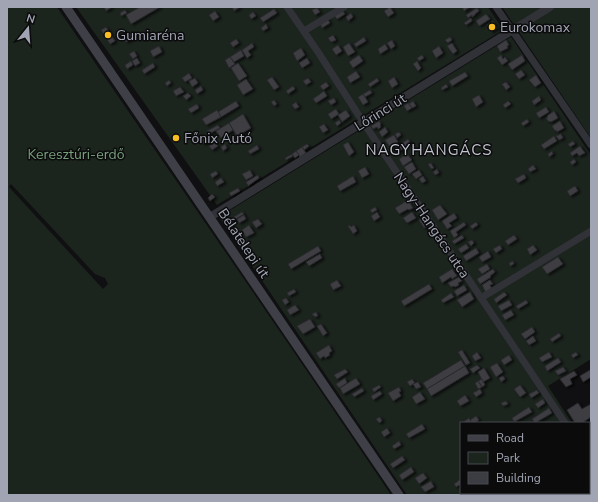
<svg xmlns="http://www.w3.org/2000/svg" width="598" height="502" viewBox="0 0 598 502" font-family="'Nunito Sans',sans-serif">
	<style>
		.green { fill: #1c241e; fill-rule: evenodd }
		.building { fill: #3c3d42; stroke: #2a2a2e; filter: url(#shadow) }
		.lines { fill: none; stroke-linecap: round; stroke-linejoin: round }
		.minor { stroke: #313237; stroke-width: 7 }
		.tertiary { stroke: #313237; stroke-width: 8 }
		.secondary { stroke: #3f4047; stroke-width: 9 }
		.poi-dot { fill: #f7bd23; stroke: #0b0b0c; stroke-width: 1.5 }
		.labels { text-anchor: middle; stroke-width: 3; stroke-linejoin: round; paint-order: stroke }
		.poi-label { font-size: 14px; fill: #a1a5b3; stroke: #0b0b0c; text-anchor: start }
		.street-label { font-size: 14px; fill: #a1a5b3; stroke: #0b0b0c }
		.park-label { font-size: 14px; fill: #779f7c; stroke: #0b0b0c }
		.neighbourhood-label { font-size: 15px; letter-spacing: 1px; fill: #c2c4cf; stroke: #0b0b0c }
	</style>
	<defs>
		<filter id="shadow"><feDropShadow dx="2.5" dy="1.5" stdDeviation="1" flood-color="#0009"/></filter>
	</defs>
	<rect width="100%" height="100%" fill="#101012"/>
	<g class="green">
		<path d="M7,7H57C168,170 281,331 391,495H7ZM11,184L95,274L105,278L108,284L103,289L9,187Z"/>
		<path d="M76,7H488L503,30L217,205Z"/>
		<path d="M502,7H591V138Z"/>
		<path d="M511,37L591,155V359L548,386L572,423H461V493H565L562,495H407L219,217Z"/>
	</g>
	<g class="building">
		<path d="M104,7H112L106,11Z"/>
		<path d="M140,7H160L131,24L126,15Z"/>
		<path d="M232,7H240L234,11Z"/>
		<path d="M390,7L394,13L388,17L384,11Z"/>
		<path d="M462,7H470L464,11Z"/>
		<path d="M317,8L320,12L315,15L312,10Z"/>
		<path d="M477,8L479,11L475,14V15L472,17V15L468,18L466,15Z"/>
		<path d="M274,9L277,13L263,22L260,18Z"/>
		<path d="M125,10L127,13L121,16L120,13Z"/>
		<path d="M342,10L345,14L337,19L334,15Z"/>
		<path d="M215,11L219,17L213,21L209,15Z"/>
		<path d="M253,12L256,16L251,19L249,15Z"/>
		<path d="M351,13L353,17L348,21L346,17Z"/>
		<path d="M486,14L490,19L479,26L476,21Z"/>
		<path d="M327,18L330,23L322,28L320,23Z"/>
		<path d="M471,18L472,21L466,25L464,23Z"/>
		<path d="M493,21L497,28L491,32L487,25Z"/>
		<path d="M266,24L268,28L263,31L261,28Z"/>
		<path d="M106,27L115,41L110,44L101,30Z"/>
		<path d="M131,33L134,37L126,42L124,37Z"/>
		<path d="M333,35L336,40L331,42L328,38Z"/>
		<path d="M364,37L366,41L356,47L354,44Z"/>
		<path d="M450,37L452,40L448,43L445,40Z"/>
		<path d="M236,39L239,43L233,47L230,43Z"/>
		<path d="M392,40L395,46L391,49L387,43Z"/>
		<path d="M506,40L509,45L507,46L508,48L500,52L497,46Z"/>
		<path d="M252,43L254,47L248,51L251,55L247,58L242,50Z"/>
		<path d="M349,43L355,52L348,56L343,47Z"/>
		<path d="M452,43L457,51L453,54L447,46Z"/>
		<path d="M385,44L388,49L380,54L378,49Z"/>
		<path d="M338,45L342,51L336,55L332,49Z"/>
		<path d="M159,46L162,52L153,57L150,51Z"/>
		<path d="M439,46L443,53L436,58L432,51Z"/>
		<path d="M301,48L305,55L297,61L293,53Z"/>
		<path d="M241,50L244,56L234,62L230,57Z"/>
		<path d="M134,51L137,56L133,59L129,54Z"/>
		<path d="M359,55L363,61L353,68L349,62Z"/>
		<path d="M422,55L424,58L419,61L417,58Z"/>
		<path d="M501,55L503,59L505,57L508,61L502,65L497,58Z"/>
		<path d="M522,55L525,61L512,70L508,64Z"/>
		<path d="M230,57L235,64L229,68L225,60Z"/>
		<path d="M137,58L140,63L135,66L132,61Z"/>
		<path d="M307,58L310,63L302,68L299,63Z"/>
		<path d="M131,61L133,65L127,69L125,65Z"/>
		<path d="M417,61L421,68L418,71L413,64Z"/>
		<path d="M153,63L155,67L144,74L142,70Z"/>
		<path d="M238,63L247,76L239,81L231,68Z"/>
		<path d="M521,70L525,75L519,79L515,74Z"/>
		<path d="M356,71L360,77L350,83L347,77Z"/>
		<path d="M465,72L468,76L452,86L449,81Z"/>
		<path d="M189,73L192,78L185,82L182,78Z"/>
		<path d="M536,75L541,83L535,87L529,80Z"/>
		<path d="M272,77L279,87L274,90L267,80Z"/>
		<path d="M394,77L398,84L392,88L388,81Z"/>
		<path d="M195,78L198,83L192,87L189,81Z"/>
		<path d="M308,78L311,82L306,85L303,81Z"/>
		<path d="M377,78L379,81L370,87L368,84Z"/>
		<path d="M246,79L253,89L243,95L237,85Z"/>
		<path d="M169,80L171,83L167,86L165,83Z"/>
		<path d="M326,82L329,86L323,90L320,86Z"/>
		<path d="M506,82L510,87L506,90L502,84Z"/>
		<path d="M446,84L448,87L442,90L441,88Z"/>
		<path d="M201,86L203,90L197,94L195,90Z"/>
		<path d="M293,86L295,89L288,94L286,91Z"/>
		<path d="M180,87L184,92L176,96L173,91Z"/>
		<path d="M370,90L372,93L365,97L363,94Z"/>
		<path d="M324,91L327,96L316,103L313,99Z"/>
		<path d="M188,93L191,96L186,100L183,96Z"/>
		<path d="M363,94L368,102L363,105L358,97Z"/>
		<path d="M479,95L483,102L476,107L472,99Z"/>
		<path d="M539,96L541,100L534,105L532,101Z"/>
		<path d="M334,98L336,102L331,105L328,101Z"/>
		<path d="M274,100L277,104L274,106L271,102Z"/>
		<path d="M236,101L239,106L221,117L218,112Z"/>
		<path d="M413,101L416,106L412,108L409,104Z"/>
		<path d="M508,101L511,104L505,108L503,105Z"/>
		<path d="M296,102L299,107L295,109L292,105Z"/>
		<path d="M408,103L412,108L407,111L404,106Z"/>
		<path d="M197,104L199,108L191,113L188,109Z"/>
		<path d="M546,107L549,112L539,118L536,113Z"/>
		<path d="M336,109L339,114L331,119L328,114Z"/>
		<path d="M217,110L221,117L206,125L202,119Z"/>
		<path d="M346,110L350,116L342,122L338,115Z"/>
		<path d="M554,111L558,118L551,122L550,121L549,122L546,118L548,117L547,116Z"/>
		<path d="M243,114L251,128L237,136L229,123Z"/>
		<path d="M527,119L529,122L523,126L521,123Z"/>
		<path d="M339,120L341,123L337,126L335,123Z"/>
		<path d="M379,121L381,124L380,125L381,127L378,129L377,127L373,129L371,126Z"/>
		<path d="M560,121L564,128L557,132L556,130L555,131L552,126Z"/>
		<path d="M229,123L233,130L221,138L216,131Z"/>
		<path d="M324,124L328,130L323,133L319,127Z"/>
		<path d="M218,125L220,128L209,134L207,131Z"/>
		<path d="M385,127L388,132L382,137L379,132Z"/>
		<path d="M399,132L401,135L397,138L395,134Z"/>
		<path d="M561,134L563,138L559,140L556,136Z"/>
		<path d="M394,135L398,142L390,147L385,140Z"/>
		<path d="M554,136L557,141L544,149L541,145Z"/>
		<path d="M206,137L209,141L203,144L201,140Z"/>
		<path d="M408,139L410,142L406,145L407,146L398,152L395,148Z"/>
		<path d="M573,141L575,144L570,147L568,144Z"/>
		<path d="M348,142L354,152L349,156L343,145Z"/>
		<path d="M215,143L218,146L212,150L209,146Z"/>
		<path d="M225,144L227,148L223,151L221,147Z"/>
		<path d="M307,144L309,146L304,150L302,147Z"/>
		<path d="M257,145L259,149L250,154L248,151Z"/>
		<path d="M580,146L585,153L579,156L577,153L572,156L570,153Z"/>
		<path d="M302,147L306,153L300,157L296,151Z"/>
		<path d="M296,151L299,155L295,158L292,154Z"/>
		<path d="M552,151L553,154L549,157L548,154Z"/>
		<path d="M292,154L293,156L286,160L285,158Z"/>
		<path d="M407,154L412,160L403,166L399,159Z"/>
		<path d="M574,159L576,162L572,165L570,162Z"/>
		<path d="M412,162L416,169L409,174L404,167Z"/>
		<path d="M431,163L434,168L431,169L428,164Z"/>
		<path d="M533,165L536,169L530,172L528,169Z"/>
		<path d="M365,167L369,174L362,178L358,171Z"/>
		<path d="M437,169L439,173L435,175L433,172Z"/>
		<path d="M250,170L253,176L246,180L242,174Z"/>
		<path d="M419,170L422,175L416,179L412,174Z"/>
		<path d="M216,171L218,174L212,178L210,174Z"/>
		<path d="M524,174L526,178L518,183L515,179Z"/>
		<path d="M258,175L259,178L248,186L246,182Z"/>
		<path d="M353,176L356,182L340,191L337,186Z"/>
		<path d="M423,176L426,181L422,183L419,179Z"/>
		<path d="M221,178L224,182L217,186L215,182Z"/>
		<path d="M575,186L578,191L570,196L567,191Z"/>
		<path d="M238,188L240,191L231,196L229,193Z"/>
		<path d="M212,194L215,197L210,201L208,198Z"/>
		<path d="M408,200L413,208L409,210L408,209L399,214L395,208Z"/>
		<path d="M440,205L447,214L438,220L432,210Z"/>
		<path d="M375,207L377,210L372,213L370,210Z"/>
		<path d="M242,212L244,214L234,220L232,218Z"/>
		<path d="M377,212L380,217L374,221L371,216Z"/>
		<path d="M412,212L416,218L407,223L403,218Z"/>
		<path d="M454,213L457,218L449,223L452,226L447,229L442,221Z"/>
		<path d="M244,215L246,219L239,223L237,219Z"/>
		<path d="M425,217L430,225L424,228L419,220Z"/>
		<path d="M258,219L262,224L256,228L252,222Z"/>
		<path d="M464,222L466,225L456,232L458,235L454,238L450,231Z"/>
		<path d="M476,222L478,225L472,229L470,226Z"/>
		<path d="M249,225L254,233L246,237L242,230Z"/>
		<path d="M350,225L351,227L354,225L357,231L353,234L348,226Z"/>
		<path d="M462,235L464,238L454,244L452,241Z"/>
		<path d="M514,235L517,239L508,245L505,241Z"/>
		<path d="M472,240L474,243L471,246L468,242Z"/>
		<path d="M466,244L469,248L461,253L458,249Z"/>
		<path d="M500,245L502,249L496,253L493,249Z"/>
		<path d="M533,245L537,250L530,255L527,249Z"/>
		<path d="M318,246L321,251L291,269L288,264Z"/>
		<path d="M476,248L479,253L466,261L463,256Z"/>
		<path d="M488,251L491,257L482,262L479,257Z"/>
		<path d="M320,254L322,258L309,266L306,262Z"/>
		<path d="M558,257L563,264L547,274L542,267Z"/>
		<path d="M513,261L514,264L510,266L509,263Z"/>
		<path d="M487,264L490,269L482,274L478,269Z"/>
		<path d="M452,269L457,276L452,279L451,277L442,283L439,277Z"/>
		<path d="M493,269L495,272L490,276L491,277L480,284L477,279Z"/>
		<path d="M459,277L462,281L458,283L459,285L455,287L454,286L451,287L448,283Z"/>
		<path d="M337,280L341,286L333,290L330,284Z"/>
		<path d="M490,280L493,284L490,285L492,289L486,293L482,285Z"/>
		<path d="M429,284L432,289L404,306L401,301Z"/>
		<path d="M464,285L467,290L457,296L454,291Z"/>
		<path d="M294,289L296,292L289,296L287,293Z"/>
		<path d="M470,292L474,299L462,307L457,300Z"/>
		<path d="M504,292L507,295L496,303L494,299Z"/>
		<path d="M451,293L454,297L443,303L441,300Z"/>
		<path d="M286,298L289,302L285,305L282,300Z"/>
		<path d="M509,300L512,305L501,311L498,306Z"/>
		<path d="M526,300L528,303L518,309L516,306Z"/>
		<path d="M295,305L299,310L290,315L287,310Z"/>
		<path d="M511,310L514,315L505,320L502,315Z"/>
		<path d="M316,312L318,316L315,317L312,314Z"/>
		<path d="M310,319L315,327L303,334L297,326Z"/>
		<path d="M321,324L327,333L323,336L317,326Z"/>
		<path d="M532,327L535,332L525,339L521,334Z"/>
		<path d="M559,333L561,336L552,342L550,339Z"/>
		<path d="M533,336L536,341L529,345L526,341Z"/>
		<path d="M329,345L332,351L329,353L330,355L325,358L324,356L320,359L316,353Z"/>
		<path d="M462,350L470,363L466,365L458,352Z"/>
		<path d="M477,352L481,358L475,361L472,356Z"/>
		<path d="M549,352L552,357L542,362L539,358Z"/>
		<path d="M576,352L578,355L573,358L571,355Z"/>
		<path d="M509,355L512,360L504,365L501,360Z"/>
		<path d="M558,358L561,362L547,371L545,366Z"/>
		<path d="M461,360L465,366L427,389L423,383Z"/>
		<path d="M497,363L503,372L496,377L490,367Z"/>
		<path d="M477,365L480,368L473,373L470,369Z"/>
		<path d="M465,366L469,373L431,396L427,389Z"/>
		<path d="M563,367L566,371L558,375L555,371Z"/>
		<path d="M484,368L490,378L483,382L478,372Z"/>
		<path d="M345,369L348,372L337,379L334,375Z"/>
		<path d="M590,370L591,377L583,382L580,376Z"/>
		<path d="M574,371L577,375L570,379L572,384L566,387L560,379Z"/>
		<path d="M503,376L505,379L501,382L499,378Z"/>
		<path d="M345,378L347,383L339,388L336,384Z"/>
		<path d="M356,378L360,384L343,394L340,388Z"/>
		<path d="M412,379L415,383L410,386L407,382Z"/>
		<path d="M482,379L485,385L482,387L478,381Z"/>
		<path d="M478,381L482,387L478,389L475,383Z"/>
		<path d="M418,382L421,387L416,389L413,384Z"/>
		<path d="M379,385L381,387L374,392L372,389Z"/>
		<path d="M520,385L526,393L520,397L514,389Z"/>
		<path d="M399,387L401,391L399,392L401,396L393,401L388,393Z"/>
		<path d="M362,388L364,391L354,397L352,394Z"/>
		<path d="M480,389L482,393L476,397L473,393Z"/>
		<path d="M537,390L539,393L531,398L529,394Z"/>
		<path d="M380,391L382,394L373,400L371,396Z"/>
		<path d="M420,392L425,399L416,404L412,397Z"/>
		<path d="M465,395L469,401L460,406L457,401Z"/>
		<path d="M543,399L545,403L538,408L535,404Z"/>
		<path d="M506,401L508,404L503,406L501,403Z"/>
		<path d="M578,403L582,409L591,404V417L582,423H575L567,410Z"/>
		<path d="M529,407L532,412L514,422L512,418Z"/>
		<path d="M549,408L552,413L535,423L532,419Z"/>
		<path d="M476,416L479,420L475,423H472L470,420Z"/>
		<path d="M380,417L382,421L379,423L376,419Z"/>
		<path d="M469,418L472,423H463V422Z"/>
		<path d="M422,424L425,429L409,438L406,434Z"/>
		<path d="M387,428L390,433L384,437L381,432Z"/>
		<path d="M399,441L401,445L394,449L392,446Z"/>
		<path d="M402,456L405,460L393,468L390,464Z"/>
		<path d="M411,467L414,472L402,480L399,475Z"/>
		<path d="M423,473L427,478L419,484L415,478Z"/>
		<path d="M461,479V484L456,487L454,484Z"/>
		<path d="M431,481L434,487L425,492L421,487Z"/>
	</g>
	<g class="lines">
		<g class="minor">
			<path d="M287,7L318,52L363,122L565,423"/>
			<path d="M496,7L591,145"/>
			<path d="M304,31L344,7"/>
			<path d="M481,298L591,231"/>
			<path d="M589,458L591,461"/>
		</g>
		<path class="tertiary" d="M210,217L550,7"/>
		<g class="secondary">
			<path d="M66,7L399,495"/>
			<path d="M586,495L591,492"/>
		</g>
	</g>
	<g class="poi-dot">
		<circle cx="492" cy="27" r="4"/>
		<circle cx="108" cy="35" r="4"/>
		<circle cx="176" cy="138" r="4"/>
	</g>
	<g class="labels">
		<g class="poi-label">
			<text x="500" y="32">Eurokomax</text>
			<text x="116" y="40">Gumiaréna</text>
			<text x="184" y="143">Főnix Autó</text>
		</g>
		<g class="street-label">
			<text transform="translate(380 112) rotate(-32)" y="5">Lőrinci út</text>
			<text transform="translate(432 225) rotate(56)" y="5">Nagy-Hangács utca</text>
			<text transform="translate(244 243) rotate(56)" y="5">Bélatelepi út</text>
		</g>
		<g class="park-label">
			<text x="76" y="159">Keresztúri-erdő</text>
		</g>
		<g class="neighbourhood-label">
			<text x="429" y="155">NAGYHANGÁCS</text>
		</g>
	</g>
	<rect width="598" height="502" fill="none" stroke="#a1a5b3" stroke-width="16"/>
	<rect x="460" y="422" width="130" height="72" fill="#0b0b0c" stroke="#47494f"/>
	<rect x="468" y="435" width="20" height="6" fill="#3f4047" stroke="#47494f"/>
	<text x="496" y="442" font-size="12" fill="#a1a5b3">Road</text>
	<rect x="468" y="452" width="20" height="12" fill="#1c241e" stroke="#47494f"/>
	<text x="496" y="462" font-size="12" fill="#a1a5b3">Park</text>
	<rect x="468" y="472" width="20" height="12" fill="#3c3d42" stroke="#47494f"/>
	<text x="496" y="482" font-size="12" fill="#a1a5b3">Building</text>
	<g transform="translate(28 28) rotate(17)" stroke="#0b0b0c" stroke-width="3" paint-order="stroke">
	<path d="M0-3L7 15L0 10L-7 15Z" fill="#a1a5b3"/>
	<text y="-6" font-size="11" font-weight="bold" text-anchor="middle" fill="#a1a5b3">N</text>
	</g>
</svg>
